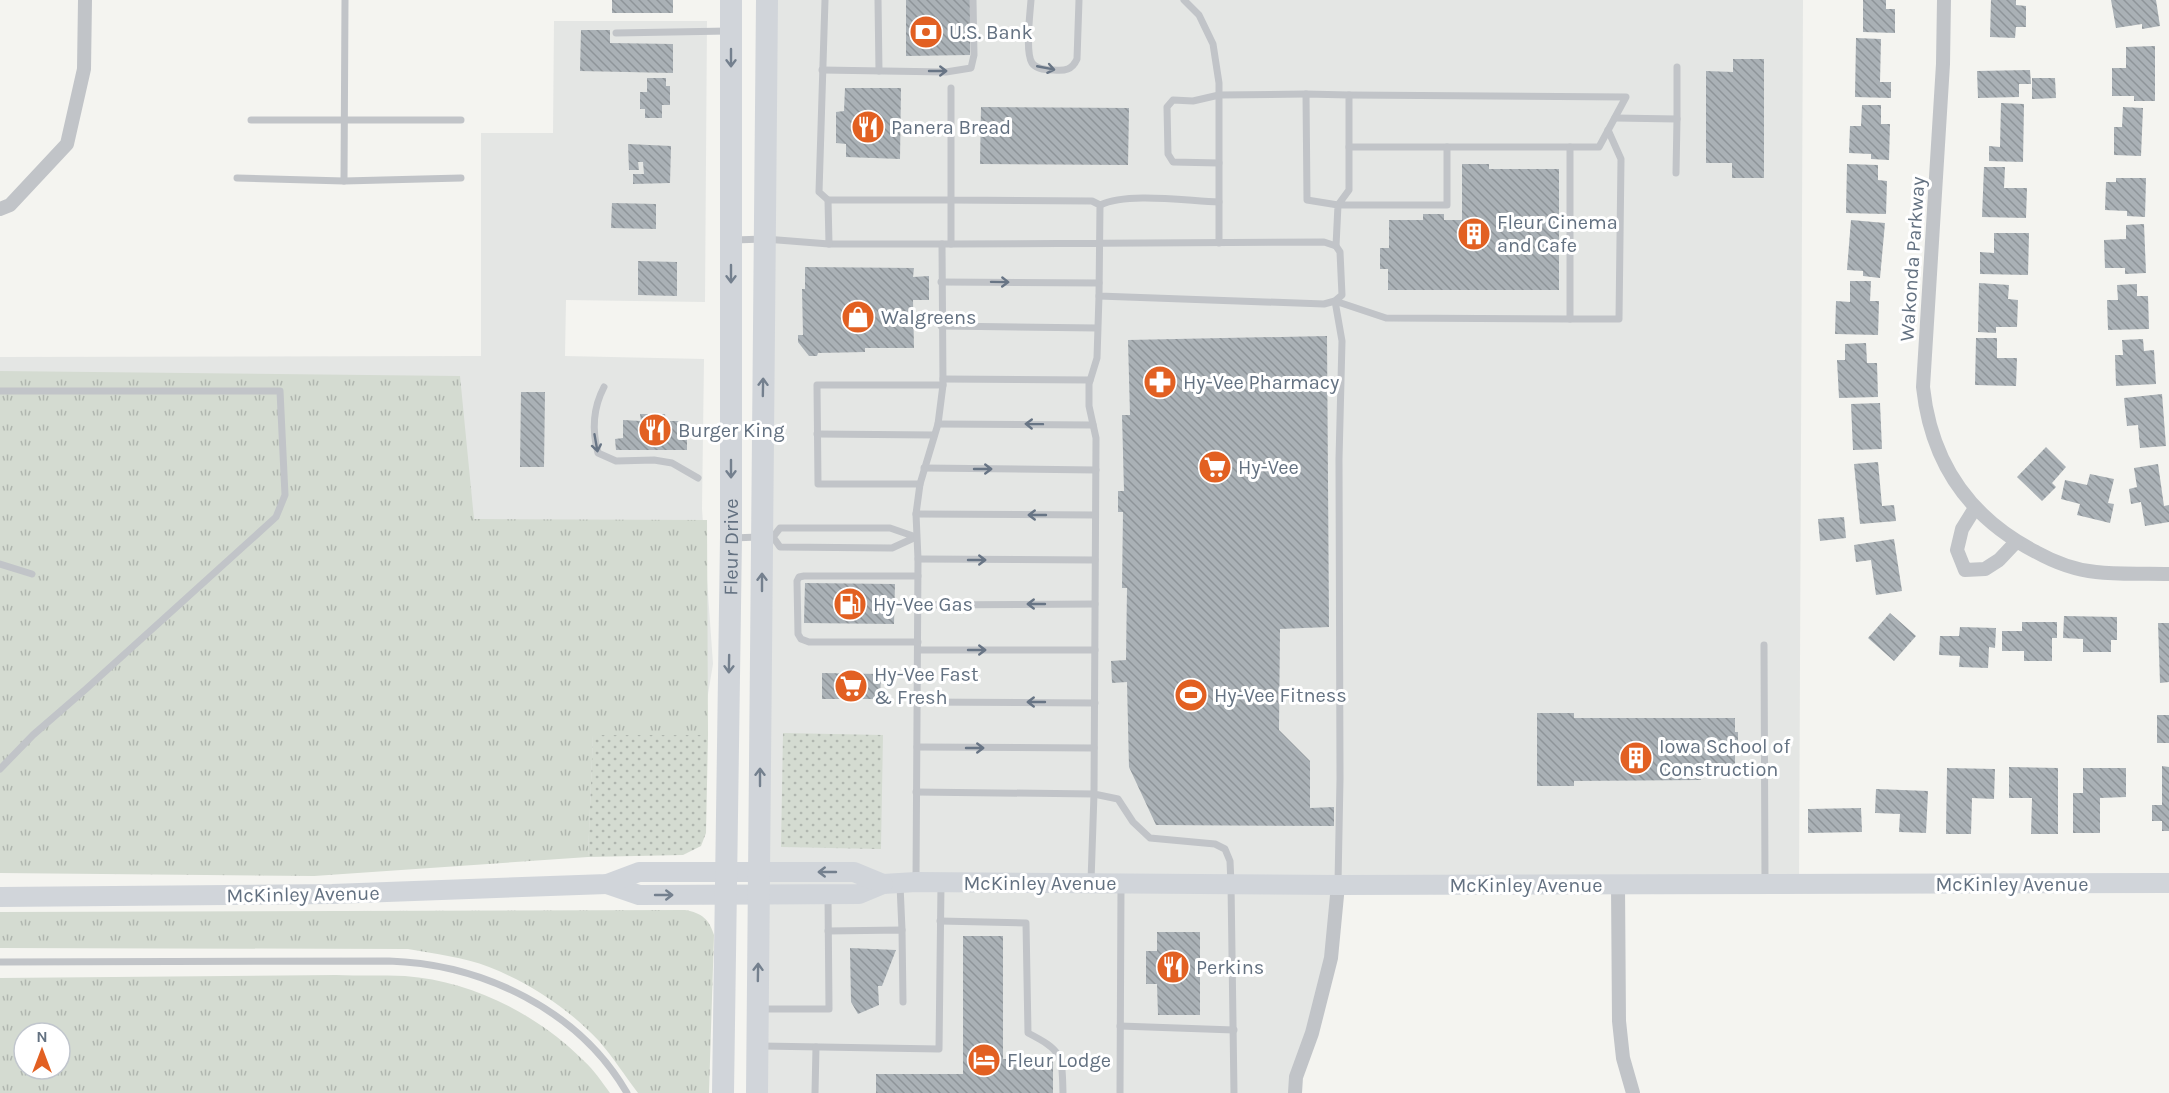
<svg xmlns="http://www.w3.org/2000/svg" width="2169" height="1093" viewBox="0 0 2169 1093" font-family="Karla,sans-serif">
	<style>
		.built { fill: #e4e6e4 }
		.grass { fill: url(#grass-tufts); fill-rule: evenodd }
		.garden { fill: url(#garden-dots) }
		.building { fill: url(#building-back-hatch) }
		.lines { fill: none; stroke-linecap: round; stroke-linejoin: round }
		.service { stroke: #c1c4c8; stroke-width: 7 }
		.minor { stroke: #c1c4c8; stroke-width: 14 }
		.secondary { stroke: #d1d5da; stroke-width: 20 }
		.primary { stroke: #d1d5da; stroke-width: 22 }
		.oneway { stroke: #74808e }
		.oneway2 { stroke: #687585 }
		.labels { text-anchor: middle; stroke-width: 6; stroke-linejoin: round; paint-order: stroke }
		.poi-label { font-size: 20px; fill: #637181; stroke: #fff; text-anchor: start }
		.street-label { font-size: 20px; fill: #637181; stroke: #fff }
	</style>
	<defs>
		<pattern id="grass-tufts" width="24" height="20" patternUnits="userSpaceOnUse" patternTransform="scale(1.5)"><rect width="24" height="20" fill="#d4dbd1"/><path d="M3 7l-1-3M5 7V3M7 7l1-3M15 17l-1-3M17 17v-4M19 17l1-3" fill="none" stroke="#b0b6af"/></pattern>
		<pattern id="garden-dots" width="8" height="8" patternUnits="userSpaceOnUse" patternTransform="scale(1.5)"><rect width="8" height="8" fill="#d4dbd1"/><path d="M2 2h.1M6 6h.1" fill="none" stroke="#b0b6af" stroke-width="1.8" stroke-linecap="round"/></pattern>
		<pattern id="building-back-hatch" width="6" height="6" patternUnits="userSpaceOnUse" patternTransform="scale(1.5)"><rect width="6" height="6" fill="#aab1b6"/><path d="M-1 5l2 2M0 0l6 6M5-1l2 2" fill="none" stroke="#8e9499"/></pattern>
	</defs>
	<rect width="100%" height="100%" fill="#f4f4f0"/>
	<g class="built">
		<path d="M767,0H1803L1799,884L1338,885L1331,958L1295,1093H757Z"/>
		<path d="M554,21H707L705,302L566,300L565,356L704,359L702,509L713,664L704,718L673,850L533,853L313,871L0,873V357L481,356V133H553Z"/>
	</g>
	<g class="grass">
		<path d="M0,371L460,376L474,519L707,520L708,735H593L588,857L314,876L0,873Z"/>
		<path d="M685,910C702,913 709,919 714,935L709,1093H638C625,1076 613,1057 599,1041C569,1009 530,983 489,967C464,957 435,954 408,949L0,948V912Z"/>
		<path d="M336,975C359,976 382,975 405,976C472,981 537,1014 584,1061C594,1070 602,1082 610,1093H0V978ZM24,1033H60V1069H24Z"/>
	</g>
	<g class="garden">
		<path d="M783,733L883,735L881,849L781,847Z"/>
		<path d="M593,735H708L706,833L701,846L683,855L588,857Z"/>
	</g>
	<g class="building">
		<rect x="612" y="0" width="61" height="13"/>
		<path d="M906,0H970V55L906,56Z"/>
		<path d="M1863,0H1886V9H1895V33L1863,32Z"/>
		<path d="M1991,0H2016V5L2026,6V27H2016L2015,38L1990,37Z"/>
		<path d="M2111,0H2156L2160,26L2142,29V24L2116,28Z"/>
		<path d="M581,30H610V43L673,44V73L580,71Z"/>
		<path d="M1856,38L1881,39L1880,82H1891V98L1855,97Z"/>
		<path d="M2155,46V101H2134V96H2112V68H2126V47Z"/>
		<path d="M1733,59H1764V178H1732V163H1706V71L1733,72Z"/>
		<path d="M2030,70L2031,84H2019V97L1978,98L1977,71Z"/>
		<path d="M647,78H666V86H670V105H662V118H645V109H640V92H647Z"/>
		<path d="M2032,78H2055L2056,98L2032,99Z"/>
		<path d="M845,88H901L900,159L846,157V144L836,143V112L844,111Z"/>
		<path d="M2001,103L2024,104L2023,162L1989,161V146L2000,147Z"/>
		<path d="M1862,105H1881V124H1890L1889,160L1871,159V154L1849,153L1850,126H1861Z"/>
		<path d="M981,107L1129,108L1128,165L980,164Z"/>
		<path d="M2123,107L2143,108L2141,156L2114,155V127H2122Z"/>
		<path d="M628,144L671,146L670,183L633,184V174H644L643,162H638L639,170H629Z"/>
		<path d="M1462,164H1489V169H1559V290H1388V269H1380V248H1389V220H1423V214H1444V220H1462Z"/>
		<path d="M1847,164L1878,165V180L1887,181L1886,214L1846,213Z"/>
		<path d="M1984,167H2005L2004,188H2027L2026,218L1982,217Z"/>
		<path d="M2116,178H2146L2145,217L2127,216V211L2105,210L2106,182H2116Z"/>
		<path d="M612,203L656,204V229L611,228Z"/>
		<path d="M1851,220L1885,223L1880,278L1863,276V271L1847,270Z"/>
		<path d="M2144,224L2146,273L2125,274V268H2105L2104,240L2126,239V225Z"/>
		<path d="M1994,233H2029L2028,275L1980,274V252L1994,253Z"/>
		<path d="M638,261L677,262V296L638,295Z"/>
		<path d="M805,267L914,268L913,277L929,276V300H913L914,348H865V352L818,353L817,356H809L798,342V335H803L802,289H805Z"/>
		<path d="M1850,281H1871L1870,301H1879L1878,335L1835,334L1836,301L1850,302Z"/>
		<path d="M1979,283L2009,285L2008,299L2018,300L2017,327H1996V333L1978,332Z"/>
		<path d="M2137,284V296H2148L2149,329L2108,330L2107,300H2118L2117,285Z"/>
		<path d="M1327,336L1329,627L1280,629L1279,730L1310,761V808L1334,807V826L1156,825L1129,767L1127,682L1112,683L1111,661L1126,660L1127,588H1122L1123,512H1118V491H1124L1122,415H1130L1128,340Z"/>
		<path d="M1976,338H1997V358H2017L2016,386L1975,385Z"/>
		<path d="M2143,339L2144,351L2154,350L2156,384L2116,386L2115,355H2123L2122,340Z"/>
		<path d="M1866,343L1867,363H1877L1878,397L1839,398L1837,360H1845V344Z"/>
		<path d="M521,392H545L544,467H520Z"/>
		<path d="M2162,394L2166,446L2140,448L2138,425L2127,426L2124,398Z"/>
		<path d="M1880,403L1882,449L1853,450L1851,404Z"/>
		<path d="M640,414H665L666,421H687V450H616L615,439L623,438V420L641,421Z"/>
		<path d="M2046,447L2066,467L2052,483L2056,487L2042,501L2017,477Z"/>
		<path d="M1878,462L1882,506L1894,505L1896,521L1860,524L1854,464Z"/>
		<path d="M2158,464L2164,506L2169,505V522L2145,526L2141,502L2131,504L2129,489L2137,487L2134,468Z"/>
		<path d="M2090,474L2114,479L2108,503L2114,504L2110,523L2077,515L2080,504L2061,499L2065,480L2087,485Z"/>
		<path d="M1844,517L1846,538L1820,541L1818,519Z"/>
		<path d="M1894,539L1902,591L1876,595L1871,560L1856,562L1854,545Z"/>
		<path d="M805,583L895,584L894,624L804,623Z"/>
		<path d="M1890,613L1916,636L1894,661L1868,638Z"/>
		<path d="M2064,616L2117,617V640H2111V652H2083V639L2063,638Z"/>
		<path d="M2022,622H2057V638H2052V661H2024V651H2002V631H2022Z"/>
		<path d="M2158,623H2169V682L2160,683Z"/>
		<path d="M1960,627L1996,628L1995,648L1989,647L1988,668L1959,667L1960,656L1939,655L1940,636H1959Z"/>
		<path d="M822,673L881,674L880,699H822Z"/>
		<path d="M1537,713H1574V718H1735V732H1738V745H1735V771H1711V776H1701V780L1574,781V786H1537Z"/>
		<rect x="2157" y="715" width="12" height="28"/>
		<path d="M2162,766L2169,767V831H2162V821H2152V805H2162Z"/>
		<path d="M2009,767L2058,768V834H2031L2032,798H2009Z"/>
		<path d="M1947,768L1995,769L1994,799L1972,798L1971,834H1946Z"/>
		<path d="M2083,768H2126V797L2100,798V833H2073V793H2083Z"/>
		<path d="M1876,789L1928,791L1926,833L1899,832L1900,814L1875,813Z"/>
		<path d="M1861,808L1862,832L1808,833V809Z"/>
		<path d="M1157,932H1200V1015H1158L1157,984H1146V951H1157Z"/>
		<path d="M963,936H1003V1059L1053,1060V1093H876V1074H963Z"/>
		<path d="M850,948L896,950L882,986H878L879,1005L858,1014L851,1002Z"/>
	</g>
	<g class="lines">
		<g class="service">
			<path d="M878,0L879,71"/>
			<path d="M1031,0C1030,14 1025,52 1032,63C1036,69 1046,70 1054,70C1065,71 1072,70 1077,59L1079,0"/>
			<path d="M1184,0L1199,15L1213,44L1219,83V243"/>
			<path d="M616,33L728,31"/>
			<path d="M822,70L946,72L971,68L974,55L973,0"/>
			<path d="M951,88V200L1092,201L1100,205L1099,296L1324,304L1335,301L1342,295L1340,252L1336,246L1324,242L951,244"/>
			<path d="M1349,95L1626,97L1599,147H1349"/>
			<path d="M1615,118L1677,119V67"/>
			<path d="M251,120H461"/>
			<path d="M1219,163L1173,162L1168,154L1167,107L1173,100L1193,101L1219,95L1306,94"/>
			<path d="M1676,173L1677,119"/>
			<path d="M237,178L344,181L461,178"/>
			<path d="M344,181L345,0"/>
			<path d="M828,200H951V244H829"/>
			<path d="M1100,205C1129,192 1186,201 1219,202"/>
			<path d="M734,240L765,239L829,244L828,200L819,192L825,0"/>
			<path d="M1336,246L1338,205L1349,190V95L1306,94L1307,200L1338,205H1447V147"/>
			<path d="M941,282L1099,283"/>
			<path d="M1099,296L1097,358L1089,384V406L1096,438L1094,794L1118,799L1133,822L1150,838L1215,844L1225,849L1230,861L1231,884L1234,1093"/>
			<path d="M1570,319H1619L1621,159L1608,130"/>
			<path d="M941,326L1097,328"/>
			<path d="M943,379L1090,380"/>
			<path d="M604,387C593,408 592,431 598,453L616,461L654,460L672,463L698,478"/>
			<path d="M0,391H280L285,495L276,517L86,689L33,735L0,769"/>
			<path d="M938,424L1093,425"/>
			<path d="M817,434L934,435"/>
			<path d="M924,468L1096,470"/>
			<path d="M920,484H818L817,385H943"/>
			<path d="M916,514L1095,515"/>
			<path d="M780,528H890L916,537L892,548L780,547L773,537Z"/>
			<path d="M733,538L758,537"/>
			<path d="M918,559L1095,560"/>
			<path d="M0,564L32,574"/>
			<path d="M918,576H804L799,577L797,581L798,634L801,639L809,642H918"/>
			<path d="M918,605L1095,604"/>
			<path d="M1764,645L1765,882"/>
			<path d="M918,650H1095"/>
			<path d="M917,702L1095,703"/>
			<path d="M917,747L1094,748"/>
			<path d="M916,792L1094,794L1091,881"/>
			<path d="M916,880L918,559L916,514L920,484L938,424L943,385L942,244"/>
			<path d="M1338,883L1340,779L1339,459L1342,341L1335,301L1386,318L1570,319V147"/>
			<path d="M900,885L902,930"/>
			<path d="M940,921L1026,923L1028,1033C1063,1051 1062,1055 1063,1093"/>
			<path d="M828,931L902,930L903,1002"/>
			<path d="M0,962L389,961C483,964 579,1010 627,1093"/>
			<path d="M761,1009H829L828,896"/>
			<path d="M1120,1026L1234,1030"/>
			<path d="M760,1046L939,1049L941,885"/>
			<path d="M815,1093L816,1047"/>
			<path d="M1120,1093L1121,886"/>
		</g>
		<g class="minor">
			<path d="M1944,0L1943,64L1923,387C1931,462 1968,517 2036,552C2054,562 2075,570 2096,572C2120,575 2145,573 2169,574"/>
			<path d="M0,209L10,205L67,144L84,69L85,0"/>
			<path d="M1975,508L1962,529L1957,550L1965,570L1985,569L1999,560L2016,542"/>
			<path d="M1618,885L1619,1021L1623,1058L1633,1093"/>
			<path d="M1295,1093L1296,1077L1312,1033L1331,958L1338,885"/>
		</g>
		<g class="secondary">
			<path d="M607,884L639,895L859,894L883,884L916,882L1338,885L2169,883"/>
			<path d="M0,897L332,894L607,884L639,872H854L883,884"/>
		</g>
		<g class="primary">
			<path id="s1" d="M723,1093L731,538V0"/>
			<path d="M757,1093L767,0"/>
		</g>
	</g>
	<defs><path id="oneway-shaft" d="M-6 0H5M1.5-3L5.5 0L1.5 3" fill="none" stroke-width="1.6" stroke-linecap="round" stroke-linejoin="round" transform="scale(1.5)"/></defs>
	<g class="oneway">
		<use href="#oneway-shaft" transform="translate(731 58) rotate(90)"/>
		<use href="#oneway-shaft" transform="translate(731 274) rotate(90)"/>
		<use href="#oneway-shaft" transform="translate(763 387) rotate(-89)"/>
		<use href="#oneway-shaft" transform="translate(731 469) rotate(90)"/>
		<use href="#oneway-shaft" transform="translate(762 582) rotate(-90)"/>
		<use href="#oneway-shaft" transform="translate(729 664) rotate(91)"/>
		<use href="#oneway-shaft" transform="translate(760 777) rotate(-90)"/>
		<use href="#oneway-shaft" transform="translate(827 872) rotate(180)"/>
		<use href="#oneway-shaft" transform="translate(664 895)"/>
		<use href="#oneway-shaft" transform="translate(758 972) rotate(-89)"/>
	</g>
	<g class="oneway2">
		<use href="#oneway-shaft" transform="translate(1046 68) rotate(11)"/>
		<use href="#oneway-shaft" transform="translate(938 71)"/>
		<use href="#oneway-shaft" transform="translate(1000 282) rotate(1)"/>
		<use href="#oneway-shaft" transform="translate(1034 424) rotate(-179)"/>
		<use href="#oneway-shaft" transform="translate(596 443) rotate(80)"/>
		<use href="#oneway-shaft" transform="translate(983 469)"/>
		<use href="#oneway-shaft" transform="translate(1037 515) rotate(-180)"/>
		<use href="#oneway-shaft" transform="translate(977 560)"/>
		<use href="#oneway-shaft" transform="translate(1036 604) rotate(180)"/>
		<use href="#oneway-shaft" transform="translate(977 650)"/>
		<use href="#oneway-shaft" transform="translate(1036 702) rotate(-180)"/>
		<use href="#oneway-shaft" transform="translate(975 748)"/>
	</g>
	<defs>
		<g id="bank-disc" transform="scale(1.725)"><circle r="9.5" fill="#e26022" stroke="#fff"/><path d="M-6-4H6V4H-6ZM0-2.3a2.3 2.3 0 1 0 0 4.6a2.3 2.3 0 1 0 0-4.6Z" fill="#fff"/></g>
		<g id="restaurant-disc" transform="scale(1.725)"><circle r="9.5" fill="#e26022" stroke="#fff"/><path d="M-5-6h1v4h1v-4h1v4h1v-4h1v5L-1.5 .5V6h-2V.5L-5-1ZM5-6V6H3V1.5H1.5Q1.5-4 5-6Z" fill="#fff"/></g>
		<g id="building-disc" transform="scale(1.725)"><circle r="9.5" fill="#e26022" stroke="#fff"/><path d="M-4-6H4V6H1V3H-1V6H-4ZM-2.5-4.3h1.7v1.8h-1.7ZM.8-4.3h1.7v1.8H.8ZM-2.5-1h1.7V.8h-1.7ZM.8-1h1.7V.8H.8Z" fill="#fff"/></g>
		<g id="shop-disc" transform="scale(1.725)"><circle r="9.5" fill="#e26022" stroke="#fff"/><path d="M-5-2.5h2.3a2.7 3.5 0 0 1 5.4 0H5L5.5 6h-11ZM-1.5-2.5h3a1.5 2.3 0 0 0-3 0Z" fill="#fff"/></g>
		<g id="pharmacy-disc" transform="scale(1.725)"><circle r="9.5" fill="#e26022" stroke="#fff"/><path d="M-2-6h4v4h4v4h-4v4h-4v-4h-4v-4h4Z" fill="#fff"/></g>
		<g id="supermarket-disc" transform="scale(1.725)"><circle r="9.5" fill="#e26022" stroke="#fff"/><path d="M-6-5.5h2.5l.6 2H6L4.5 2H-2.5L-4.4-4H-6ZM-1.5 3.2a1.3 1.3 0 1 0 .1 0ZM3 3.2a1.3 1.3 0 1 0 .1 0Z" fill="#fff"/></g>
		<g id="fuel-disc" transform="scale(1.725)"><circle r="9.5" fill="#e26022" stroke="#fff"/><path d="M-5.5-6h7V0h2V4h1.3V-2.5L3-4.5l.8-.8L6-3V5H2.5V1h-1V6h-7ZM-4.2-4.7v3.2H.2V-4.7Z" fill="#fff"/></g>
		<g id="stadium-disc" transform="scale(1.725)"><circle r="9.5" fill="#e26022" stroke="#fff"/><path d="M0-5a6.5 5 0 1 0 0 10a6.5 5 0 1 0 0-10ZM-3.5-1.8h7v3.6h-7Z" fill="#fff"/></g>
		<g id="hotel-disc" transform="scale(1.725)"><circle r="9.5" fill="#e26022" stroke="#fff"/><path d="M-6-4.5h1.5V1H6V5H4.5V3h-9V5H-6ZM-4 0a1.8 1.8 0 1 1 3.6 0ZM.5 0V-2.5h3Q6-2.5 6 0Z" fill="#fff"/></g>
	</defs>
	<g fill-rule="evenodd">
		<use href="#bank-disc" x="926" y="32"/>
		<use href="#restaurant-disc" x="868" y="127"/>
		<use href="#building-disc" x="1474" y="234"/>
		<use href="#shop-disc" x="858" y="317"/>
		<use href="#pharmacy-disc" x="1160" y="382"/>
		<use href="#restaurant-disc" x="655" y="430"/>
		<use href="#supermarket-disc" x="1215" y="467"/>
		<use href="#fuel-disc" x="850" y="604"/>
		<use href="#supermarket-disc" x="851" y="686"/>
		<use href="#stadium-disc" x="1191" y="695"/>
		<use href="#building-disc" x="1636" y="758"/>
		<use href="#restaurant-disc" x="1173" y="967"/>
		<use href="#hotel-disc" x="984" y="1060"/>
	</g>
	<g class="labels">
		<g class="poi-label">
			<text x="949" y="39">U.S. Bank</text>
			<text x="891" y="134">Panera Bread</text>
			<text x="1497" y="229">Fleur Cinema<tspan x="1497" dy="23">and Cafe</tspan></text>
			<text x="881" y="324">Walgreens</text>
			<text x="1183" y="389">Hy-Vee Pharmacy</text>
			<text x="678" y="437">Burger King</text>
			<text x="1238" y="474">Hy-Vee</text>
			<text x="873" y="611">Hy-Vee Gas</text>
			<text x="874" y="681">Hy-Vee Fast<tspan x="874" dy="23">&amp; Fresh</tspan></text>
			<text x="1214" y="702">Hy-Vee Fitness</text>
			<text x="1659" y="753">Iowa School of<tspan x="1659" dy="23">Construction</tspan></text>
			<text x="1196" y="974">Perkins</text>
			<text x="1007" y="1067">Fleur Lodge</text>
		</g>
		<g class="street-label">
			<text transform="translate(1912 259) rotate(-86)" y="7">Wakonda Parkway</text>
			<text dy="7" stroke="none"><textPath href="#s1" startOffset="546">Fleur Drive</textPath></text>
			<text x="1040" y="890">McKinley Avenue</text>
			<text x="2012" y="891">McKinley Avenue</text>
			<text x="1526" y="892">McKinley Avenue</text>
			<text transform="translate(303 894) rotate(-1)" y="7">McKinley Avenue</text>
		</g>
	</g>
	<g transform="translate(42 1051)"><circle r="28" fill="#ffffff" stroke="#c1c6cd" stroke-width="1.5"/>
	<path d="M0-4.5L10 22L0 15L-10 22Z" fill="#e26022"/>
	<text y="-9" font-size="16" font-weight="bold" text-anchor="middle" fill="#637181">N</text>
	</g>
</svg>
